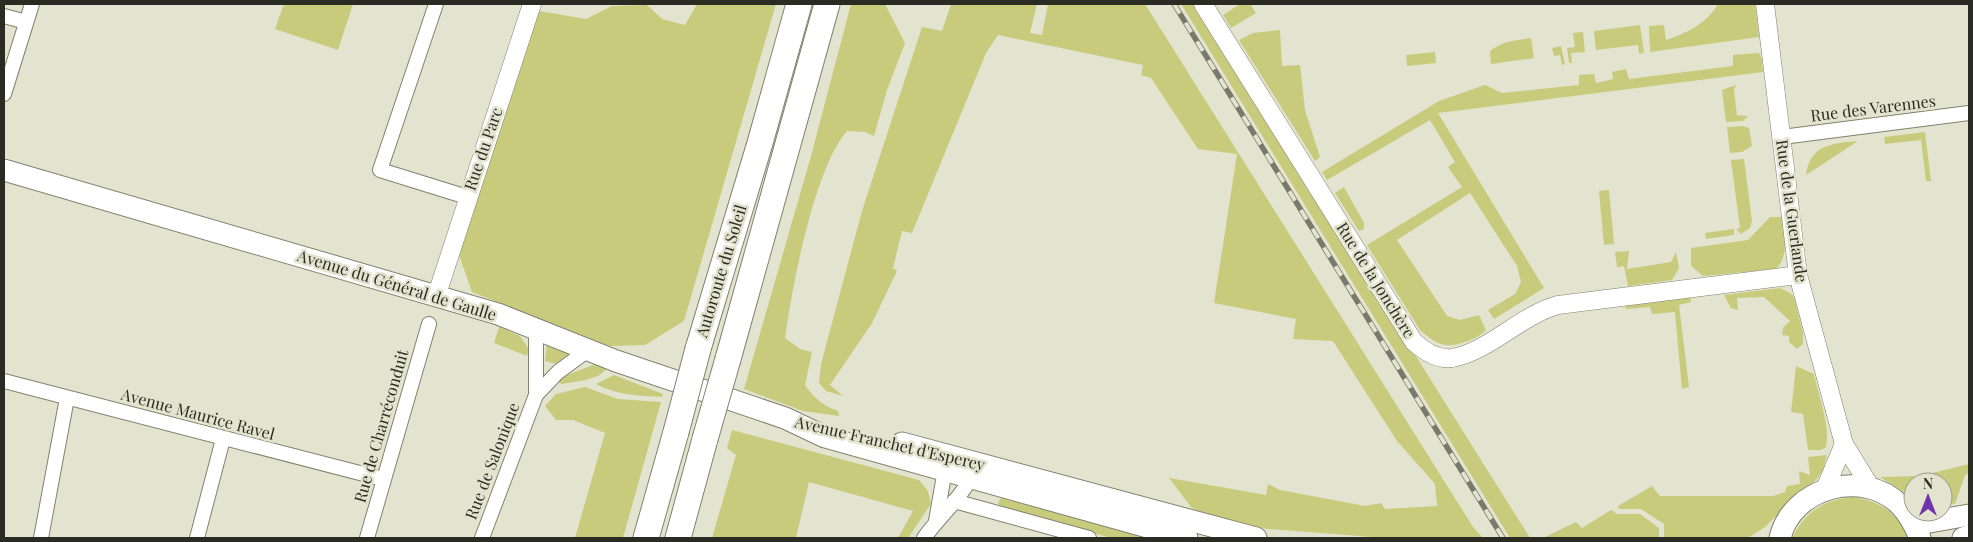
<svg xmlns="http://www.w3.org/2000/svg" width="1973" height="542" viewBox="0 0 1973 542" font-family="'Playfair Display',serif">
	<style>
		.green { fill: #c8cb7c }
		.lines { fill: none; stroke-linecap: round; stroke-linejoin: round }
		.minor-casing { stroke: #81826e; stroke-width: 16 }
		.tertiary-casing { stroke: #81826e; stroke-width: 19 }
		.primary-casing { stroke: #81826e; stroke-width: 23 }
		.motorway-casing { stroke: #81826e; stroke-width: 27 }
		.minor { stroke: #fff; stroke-width: 14 }
		.tertiary { stroke: #fff; stroke-width: 18 }
		.primary { stroke: #fff; stroke-width: 21 }
		.motorway { stroke: #fff; stroke-width: 25 }
		.rail-casing { stroke: #797a6c; stroke-width: 5.5 }
		.rail { stroke: #e3e4cf; stroke-width: 4; stroke-dasharray: 11; stroke-linecap: butt }
		.motorway-bridge-casing { stroke: #81826e; stroke-width: 27; stroke-linecap: butt }
		.motorway-bridge { stroke: #fff; stroke-width: 25 }
		.labels { text-anchor: middle; stroke-width: 5; stroke-linejoin: round; paint-order: stroke }
		.street-label { font-size: 16px; fill: #2a2b23; stroke: #e3e4cf }
	</style>
	<rect width="100%" height="100%" fill="#e3e4cf"/>
	<g class="green">
		<path d="M284,4H353L338,50L275,29Z"/>
		<path d="M697,4H776L684,321L645,345L610,346L472,292L459,255L539,11L586,19L612,6L647,5L662,19L685,25Z"/>
		<path d="M851,4H885L905,43L887,90L874,136L865,132L847,131C814,169 792,287 785,338L800,349L812,352L805,385C815,399 822,405 838,411L839,416L803,411L744,389L811,156Z"/>
		<path d="M951,4H1037L1030,33L1042,35L1048,4H1145L1473,527L1483,538H1384L1256,528L1205,515L1191,507L1169,478L1266,495L1268,484L1280,490L1365,506L1381,503L1385,509L1437,506L1435,484L1397,441L1333,341L1293,339L1296,319L1214,303L1237,154L1198,149L1151,78L1141,75L1143,65L998,35L986,53L912,233L902,231L893,268L897,271L872,323L830,385L843,396L826,391L819,383L821,364L862,211L922,27L942,31Z"/>
		<path d="M1181,4H1195L1530,538H1510Z"/>
		<path d="M1240,4H1250L1256,13L1231,28L1223,15Z"/>
		<path d="M1718,4H1755L1759,37L1650,52L1649,26L1664,25L1666,40C1685,34 1708,23 1718,4Z"/>
		<path d="M1640,25L1644,53L1639,54L1638,45L1596,50L1594,31Z"/>
		<path d="M1280,30L1282,66L1300,65L1305,110L1320,157L1315,161L1239,40L1253,33Z"/>
		<path d="M1583,32L1585,52L1571,53L1572,63H1569L1567,48L1575,47L1573,33Z"/>
		<path d="M1531,38L1534,58L1491,64L1490,51C1502,41 1516,40 1531,38Z"/>
		<path d="M1561,46L1565,64L1562,65L1560,55L1554,56L1552,48Z"/>
		<path d="M1435,52L1436,63L1407,66L1406,55Z"/>
		<path d="M1759,53L1762,59L1763,72L1438,113L1544,288L1494,319L1488,310L1515,294L1521,282L1517,266L1470,193L1397,240L1447,316L1460,320L1479,315L1486,330C1481,336 1475,338 1468,341C1446,349 1438,346 1420,330L1367,245L1462,187L1448,167L1455,162L1430,120L1327,180L1322,172L1439,101L1485,85L1502,93L1579,85V75L1594,74L1596,83L1613,79L1612,72L1626,69L1629,79L1733,66V55Z"/>
		<path d="M1736,85L1734,90L1737,115L1748,116L1743,121L1726,122L1722,90Z"/>
		<path d="M1742,126L1749,128L1752,146L1742,152L1730,153L1727,127Z"/>
		<path d="M1925,132L1931,181H1926L1921,140L1885,144L1884,137Z"/>
		<path d="M1858,141L1806,175C1809,145 1833,143 1858,141Z"/>
		<path d="M1744,159L1752,221L1750,228L1741,234L1736,229L1740,228L1731,160Z"/>
		<path d="M1344,187L1364,223V229L1359,231L1335,193Z"/>
		<path d="M1609,190L1614,244L1604,245L1599,191Z"/>
		<path d="M1770,217H1783C1784,235 1790,254 1776,269L1703,276L1691,266V248L1748,240Z"/>
		<path d="M1734,229V235L1706,239L1705,233Z"/>
		<path d="M1629,251L1627,269L1671,262L1676,252L1679,268L1672,280L1628,286L1624,266L1617,267L1615,252Z"/>
		<path d="M1780,288L1790,293L1794,297L1803,333V344L1797,349L1789,342V336L1782,335L1783,328L1790,321L1764,297L1737,298L1738,310L1731,308L1724,295Z"/>
		<path d="M1691,296V302L1679,305L1689,387L1682,389L1675,312L1652,314L1650,307L1626,309L1625,305Z"/>
		<path d="M499,327L520,336L529,349L527,356L494,343Z"/>
		<path d="M547,343L570,353L556,364L545,361Z"/>
		<path d="M598,363L607,369L598,376L586,380L562,384L558,382L562,377Z"/>
		<path d="M1796,366L1814,374C1818,394 1831,428 1826,447L1821,450H1808L1803,414L1791,412Z"/>
		<path d="M614,375L663,394L662,397C640,396 616,395 596,384Z"/>
		<path d="M585,387L618,399L661,402L623,538H575L605,433L573,420H556L545,406L556,394Z"/>
		<path d="M732,430L919,480L928,491L931,504L908,538H898L913,511L809,482L796,538H712L736,455L727,448Z"/>
		<path d="M1827,455L1823,470L1816,480L1791,501L1765,527L1751,536L1744,538H1664V524L1641,509H1619L1618,506L1652,486L1660,496H1773L1785,492L1787,486L1800,484L1799,471L1810,475L1808,457Z"/>
		<path d="M1969,464V473L1965,475L1955,504L1943,505V482H1913V498L1880,477L1920,476Z"/>
		<path d="M1852,497C1879,500 1898,513 1908,538H1792C1805,512 1823,500 1852,497Z"/>
		<path d="M1001,498L1148,538H1111L1000,506L998,503Z"/>
		<path d="M1611,510L1617,514H1640L1659,528V538H1543L1576,522L1582,528Z"/>
	</g>
	<g class="lines">
		<g class="minor-casing">
			<g id="minor">
				<path d="M436,4L380,170L467,197"/>
				<path d="M4,16L26,22"/>
				<path d="M4,94L32,4"/>
				<path d="M1782,137L1969,113"/>
				<path d="M4,381L383,479"/>
				<path d="M536,395L558,372L588,350"/>
				<path d="M954,501L1089,538"/>
				<path d="M936,521L946,464"/>
				<path d="M41,538L67,398"/>
				<path d="M197,538L223,439"/>
				<path d="M367,538L429,324"/>
				<path d="M482,538L536,395V329"/>
				<path d="M924,538C939,517 959,500 971,478L968,471"/>
			</g>
		</g>
		<g class="tertiary-casing">
			<g id="tertiary">
				<path d="M1203,4L1414,342C1424,351 1437,360 1452,358C1488,352 1521,315 1558,305L1798,275"/>
				<path d="M1765,4L1798,275L1844,444L1871,488"/>
				<path d="M437,294L532,4"/>
				<path d="M1825,489L1844,444"/>
			</g>
		</g>
		<g class="primary-casing">
			<g id="primary">
				<path d="M4,170L498,314L616,361L785,418L825,437L1187,538"/>
				<path d="M902,443L1256,538"/>
				<path d="M1912,520L1924,523L1969,515"/>
				<path d="M1780,538C1792,487 1863,468 1900,505C1910,515 1915,526 1920,538"/>
				<path d="M1963,538L1969,536"/>
			</g>
		</g>
		<g class="motorway-casing">
			<g id="motorway">
				<path d="M698,349L760,143L799,4"/>
				<path d="M728,359L827,4"/>
				<path d="M646,538L676,432"/>
				<path d="M678,538L705,439"/>
			</g>
		</g>
		<use href="#minor" class="minor"/>
		<use href="#tertiary" class="tertiary"/>
		<use href="#primary" class="primary"/>
		<use href="#motorway" class="motorway"/>
		<g class="rail-casing">
			<path id="rail" d="M1174,4L1503,538"/>
		</g>
		<use href="#rail" class="rail"/>
		<g class="motorway-bridge-casing">
			<g id="motorway-bridge">
				<path d="M676,432L698,349"/>
				<path d="M705,439L728,359"/>
			</g>
		</g>
		<use href="#motorway-bridge" class="motorway-bridge"/>
	</g>
	<g class="labels">
		<g class="street-label">
			<text transform="translate(1873 108) rotate(-7)" y="6">Rue des Varennes</text>
			<text transform="translate(483 149) rotate(-71)" y="6">Rue du Parc</text>
			<text transform="translate(1792 211) rotate(82)" y="6">Rue de la Guerlande</text>
			<text transform="translate(721 271) rotate(-73)" y="6">Autoroute du Soleil</text>
			<text transform="translate(1376 280) rotate(58)" y="6">Rue de la Jonchère</text>
			<text transform="translate(397 285) rotate(17)" y="6">Avenue du Général de Gaulle</text>
			<text transform="translate(198 414) rotate(15)" y="6">Avenue Maurice Ravel</text>
			<text transform="translate(381 426) rotate(-74)" y="6">Rue de Charréconduit</text>
			<text transform="translate(890 443) rotate(13)" y="6">Avenue Franchet d'Esperey</text>
			<text transform="translate(492 461) rotate(-69)" y="6">Rue de Salonique</text>
		</g>
	</g>
	<rect width="1973" height="542" fill="none" stroke="#2a2b23" stroke-width="10"/>
	<g transform="translate(1928 497)"><circle r="24" fill="#e3e4cf" stroke="#999a8a"/>
	<path d="M0-4L9 19L0 12L-9 19Z" fill="#7034aa"/>
	<text y="-8" font-size="14" font-weight="bold" text-anchor="middle" fill="#2a2b23">N</text>
	</g>
</svg>
